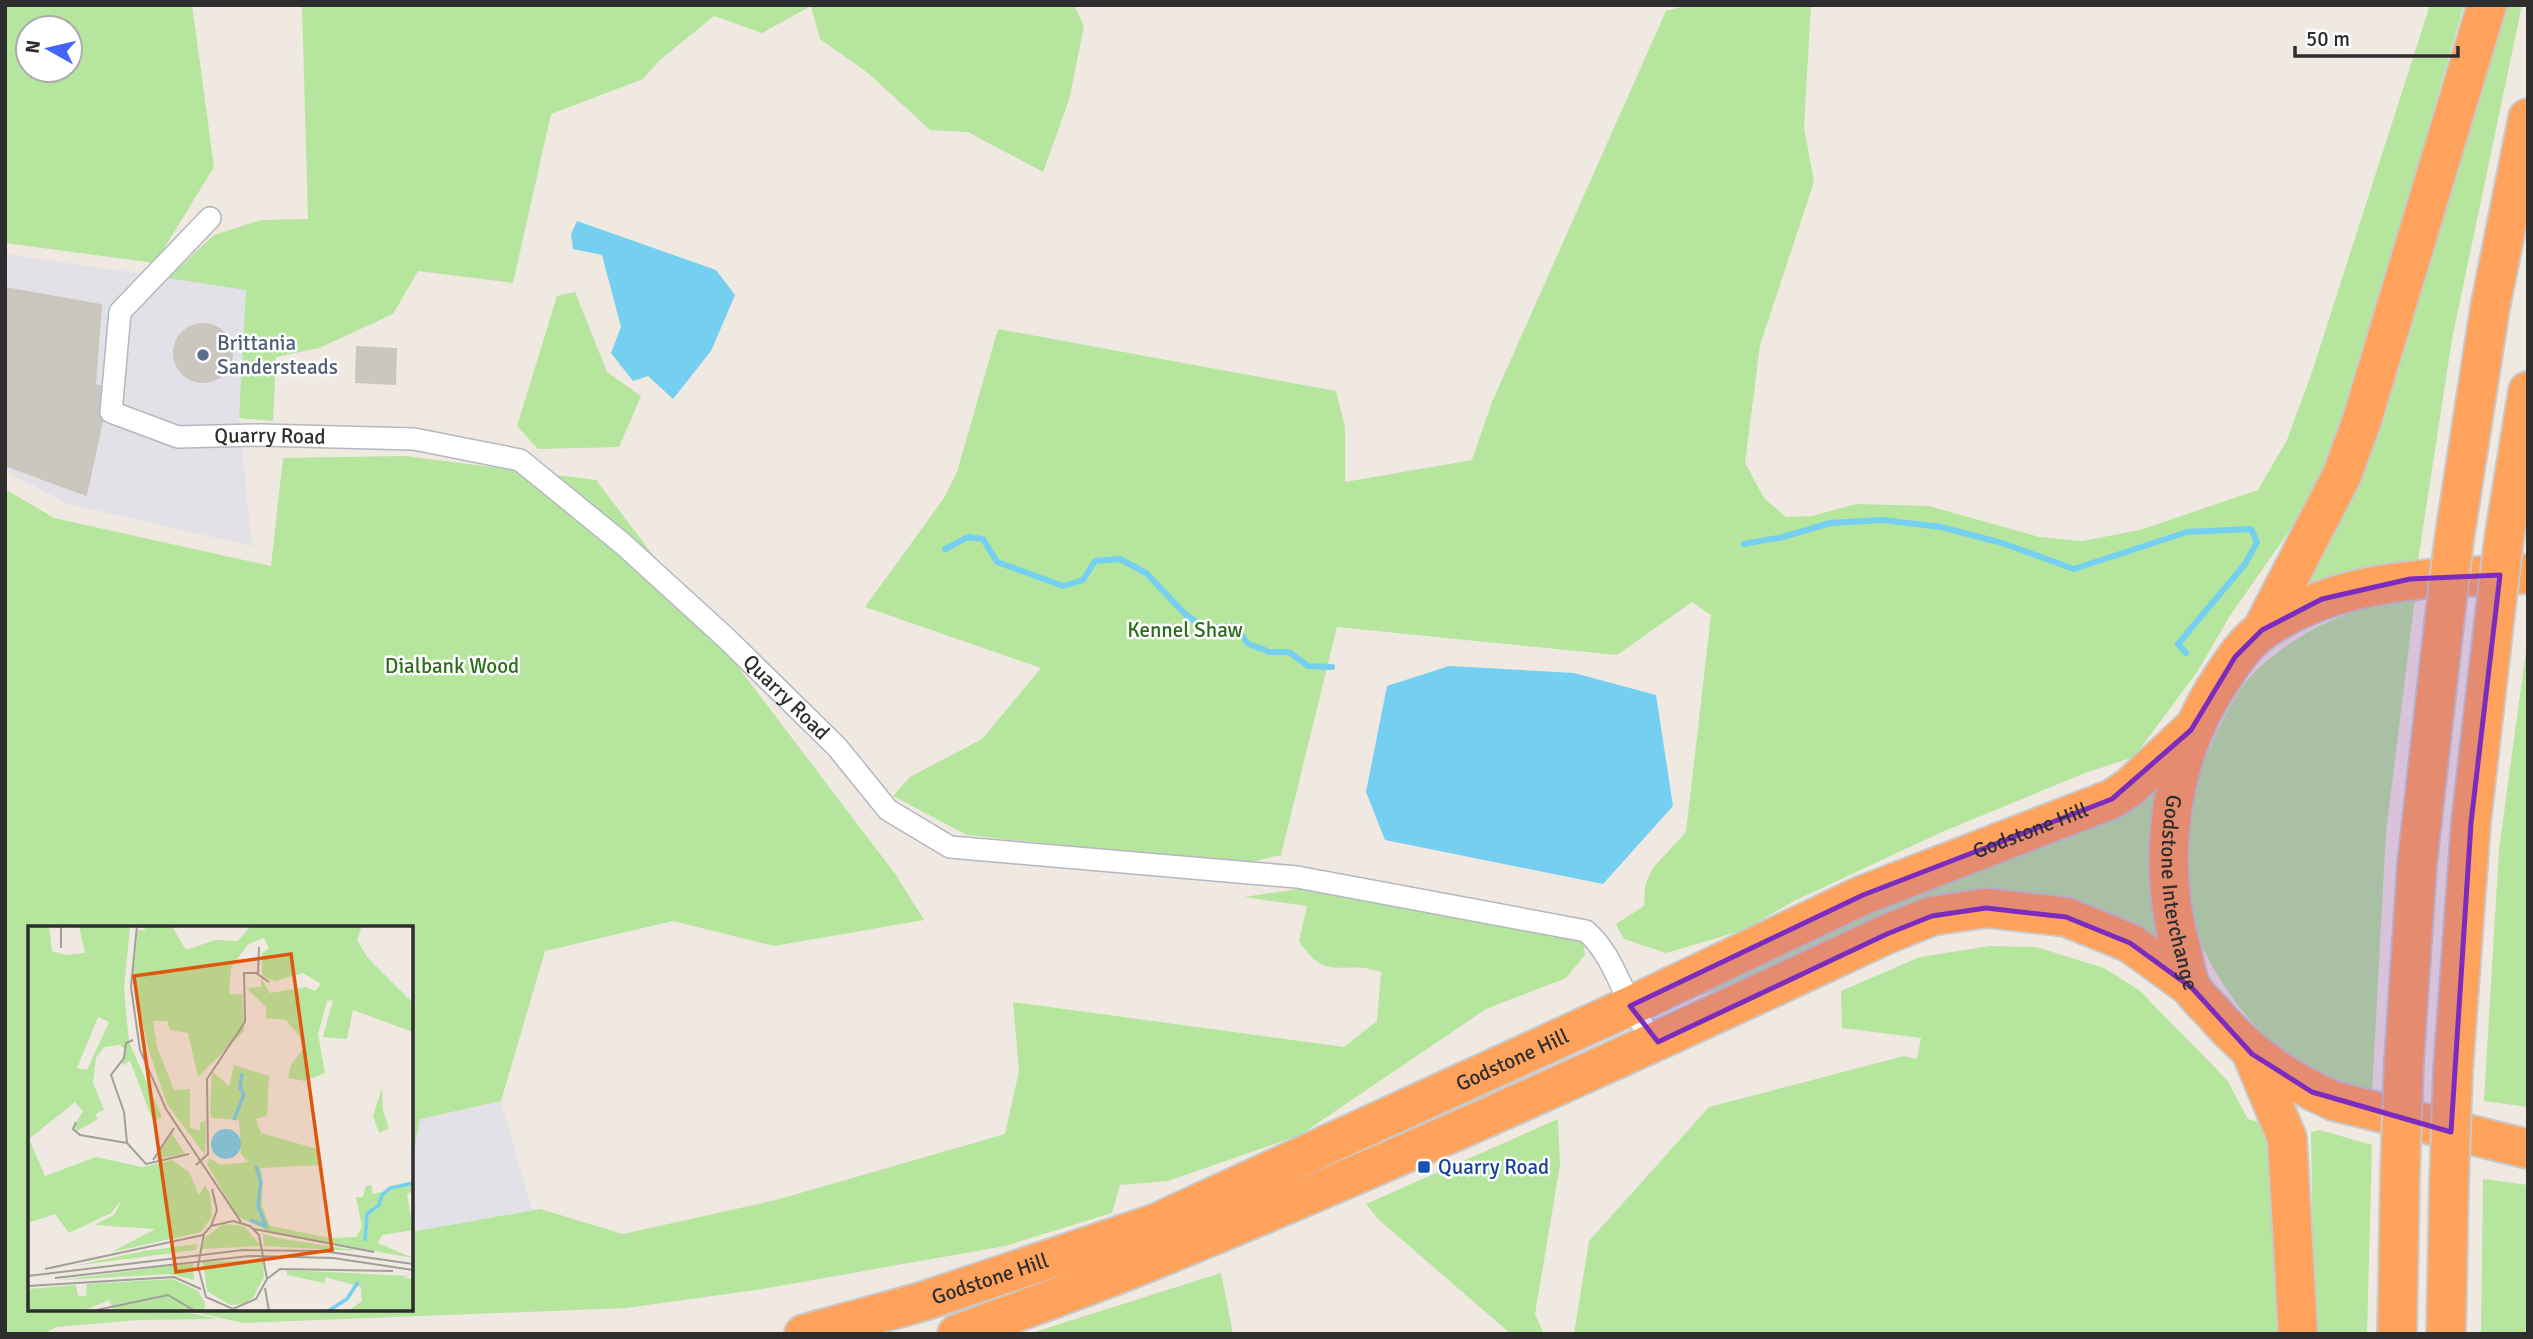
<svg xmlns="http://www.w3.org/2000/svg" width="2533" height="1339" viewBox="0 0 2533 1339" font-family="Signika,sans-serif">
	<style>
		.industrial { fill: #e3e1e8 }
		.green { fill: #b6e59e; fill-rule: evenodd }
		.water { fill: #75cff0 }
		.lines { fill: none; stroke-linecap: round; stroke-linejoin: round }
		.stream { stroke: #75cff0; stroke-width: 6 }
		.building { fill: #cbc7bf; stroke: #cbc5ba; stroke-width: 2 }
		.street-casing { stroke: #b4b7c1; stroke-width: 24 }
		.highway-casing { stroke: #c9c9c9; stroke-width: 42 }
		.street { stroke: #fff; stroke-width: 21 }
		.highway { stroke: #ffa35c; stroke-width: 38 }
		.highway-bridge-casing { stroke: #c9c9c9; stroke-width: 42; stroke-linecap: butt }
		.highway-bridge { stroke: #ffa35c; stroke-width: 38 }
		.marked { fill: #7b2cbf; fill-opacity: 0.2; stroke: #7b2cbf; stroke-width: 5; stroke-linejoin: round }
		.service-dot { fill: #5c6f8a; stroke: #fff; stroke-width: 2.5 }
		.transit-dot { fill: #1a4fb4; stroke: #fff; stroke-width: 2.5 }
		.labels { text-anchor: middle; stroke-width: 5; stroke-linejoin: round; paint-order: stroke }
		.service-label { font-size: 21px; fill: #4e5e75; stroke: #fff; text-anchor: start }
		.street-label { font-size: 21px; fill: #2e2e2e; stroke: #fff }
		.park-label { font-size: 21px; fill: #2c6e1b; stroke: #fff }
		.transit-label { font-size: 21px; fill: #164399; stroke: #fff; text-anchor: start }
		.inset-river { fill: none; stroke: #75cff0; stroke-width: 3.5 }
		.inset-road { fill: none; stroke: #a29e99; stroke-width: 2 }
		.view { fill: #df570e; fill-opacity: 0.15; stroke: #df570e; stroke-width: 3.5 }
		.inset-edge { fill: none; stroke: #2e2e2e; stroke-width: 3.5 }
	</style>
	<rect width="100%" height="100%" fill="#efe9e1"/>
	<g class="industrial">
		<path d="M5,254L246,289L239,418L252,546L68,504L5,471Z"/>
		<path d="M501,1101L532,1210L411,1232V1168L420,1119Z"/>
	</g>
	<g class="green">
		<path d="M5,5H192L214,167L155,263L5,243ZM28,28H70V70H28Z"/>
		<path d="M302,5H1074L1084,26L1069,100L1043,172L968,132L930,130L868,73L820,39L811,6L762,33L714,16L660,60L643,79L551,114L513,283L418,271L393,314L319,348L276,357L273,421L239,418L246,290L168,278L214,235L261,220L308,219Z"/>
		<path d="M1688,5H1811L1804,127L1814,182L1760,345L1745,463L1764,498L1786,517L1812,516L1856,504L1929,506L2039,537L2082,541L2140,530L2258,490L2287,440L2311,375L2430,5H2464L2341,429L2309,503L2231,614L2197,672L2134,757L2085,773L1942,832L1794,901L1744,930L1666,953L1624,939L1616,924L1644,906L1645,886L1652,869L1686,832L1711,615L1692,602L1617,655L1337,627L1281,855L1242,864L967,835L893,796L910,777L982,739L1041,668L865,607L944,498L957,472L998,329L1336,391L1345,427V482L1472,460L1492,402L1666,11Z"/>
		<path d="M2501,5H2522L2452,339L2417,567L2287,608Z"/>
		<path d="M575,292L607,372L641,396L619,447L538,449L517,426L557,296Z"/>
		<path d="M405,456L596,480L896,875L924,920L774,946L673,921L545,951L501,1101L420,1119L411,1168V928H30V1309H173L218,1319L138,1320L56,1327L44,1334H5V489L54,518L271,566L283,458Z"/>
		<path d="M2418,595L2414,606L2386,832L2372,1092C2340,1080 2304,1069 2277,1047C2235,1012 2188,939 2184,884C2181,834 2192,786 2213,741C2225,715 2239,685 2261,666C2309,624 2356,607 2418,595Z"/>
		<path d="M2528,636V1107L2484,1101L2499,850Z"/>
		<path d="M2172,766L2169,950L2036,898L1777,969L1674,1005Z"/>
		<path d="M1298,889L1583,937L1585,955L1566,978L1486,1009L1300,1135L1168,1181L1120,1185L1112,1213L1005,1246L756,1290L626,1308L244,1323L179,1309H411V1232L540,1209L623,1234L776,1200L1005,1134L1019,1071L1013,1002L1344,1047L1377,1021L1381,972C1341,958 1328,985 1299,941L1307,906L1244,897Z"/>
		<path d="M1990,946L2036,947L2104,968L2139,990L2227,1080L2248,1119L2266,1125L2270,1133L2278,1334H1574L1589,1241L1709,1107L1904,1056L1917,1059L1921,1038L1842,1028L1841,991L1920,957Z"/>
		<path d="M1558,1119L1560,1165L1535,1314L1544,1334H1511L1378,1219L1366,1204Z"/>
		<path d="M2320,1130L2372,1145L2367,1334H2314L2311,1132Z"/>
		<path d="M2483,1179L2528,1185V1334H2481Z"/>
		<path d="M1221,1273L1233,1334H1028Z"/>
	</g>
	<g class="water">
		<path d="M577,221L716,270L735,295L711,351L673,399L648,376L633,381L611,353L621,327L602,255L573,249L571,234Z"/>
		<path d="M1449,666L1574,673L1656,695L1673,806L1603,884L1385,840L1366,792L1387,686Z"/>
	</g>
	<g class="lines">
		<g class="stream">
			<path d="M1744,544L1783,537L1830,523L1882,520L1941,527L2002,543L2074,569L2187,532L2251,529L2257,542L2245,564L2178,644L2186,653"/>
			<path d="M945,549L968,537L983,539L997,562L1063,586L1083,580L1095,561L1120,559L1146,573L1186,615L1206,628L1235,626L1248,644L1270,652H1289L1308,666L1332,667"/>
		</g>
	</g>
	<g class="building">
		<path d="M5,288L101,305L95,385L109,389L86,495L5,465Z"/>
		<circle cx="203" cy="353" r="29"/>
		<path d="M357,347L396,349L395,384L356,382Z"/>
	</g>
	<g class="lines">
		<g class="street-casing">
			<g id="street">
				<path id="s1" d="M210,218L120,312L111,412L178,437L260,435L414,439L520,460L623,544L726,638L837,747L888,810L950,847L1297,877L1586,931C1621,962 1623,1011 1658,1042"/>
			</g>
		</g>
		<g class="highway-casing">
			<g id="highway">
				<path d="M2504,539L2528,391"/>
				<path d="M2454,540L2490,308L2528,118"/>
				<path id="s2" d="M2528,574C2437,578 2341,576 2263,630C2246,641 2233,661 2222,678C2168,758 2155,864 2183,957C2185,966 2187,978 2191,987C2196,996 2205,1004 2212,1011C2245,1051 2286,1080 2334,1101L2528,1149"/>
				<path d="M2262,630L2342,475L2362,420L2487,5"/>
				<path d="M2252,1054L2287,1138L2298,1334"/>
				<path d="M2404,1061L2417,865L2444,624"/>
				<path d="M2453,1071L2471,823L2494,623"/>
				<path id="s3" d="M804,1334L921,1302L1154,1224L1630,1006L1863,895L2112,799L2130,787L2191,730"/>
				<path d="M957,1334C1024,1309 1091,1286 1156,1259C1403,1158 1645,1048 1887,934L1932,916L1986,908L2066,917L2130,943L2192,988"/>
				<path d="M2397,1334L2400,1175"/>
				<path d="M2446,1334L2449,1185"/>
			</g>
		</g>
		<use href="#street" class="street"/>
		<use href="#highway" class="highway"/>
		<g class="highway-bridge-casing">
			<g id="highway-bridge">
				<path d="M2494,623L2504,539"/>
				<path d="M2444,624L2454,540"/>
				<path d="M2400,1175L2404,1061"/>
				<path d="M2449,1185L2453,1071"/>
			</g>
		</g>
		<use href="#highway-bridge" class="highway-bridge"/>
	</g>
	<path class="marked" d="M2500,575L2471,823L2451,1132L2312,1092L2252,1054L2192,988L2130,943L2066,917L1986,908L1932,916L1887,934L1658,1042L1630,1006L1863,895L2112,799L2191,730L2235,657L2262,630L2322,599L2410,579Z"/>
	<circle class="service-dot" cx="203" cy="355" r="7"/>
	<rect class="transit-dot" x="1417" y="1160" width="14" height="14" rx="3.5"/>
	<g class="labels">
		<g class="service-label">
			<text x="217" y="350">Brittania<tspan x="217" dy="24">Sandersteads</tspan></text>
		</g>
		<g class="street-label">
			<text dy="7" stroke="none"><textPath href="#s1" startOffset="394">Quarry Road</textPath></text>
			<text dy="7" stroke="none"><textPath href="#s1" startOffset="1003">Quarry Road</textPath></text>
			<text dy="7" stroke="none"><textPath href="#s3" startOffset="1328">Godstone Hill</textPath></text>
			<text dy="7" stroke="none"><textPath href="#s2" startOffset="564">Godstone Interchange</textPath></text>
			<text dy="7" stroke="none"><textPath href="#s3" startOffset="761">Godstone Hill</textPath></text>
			<text dy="7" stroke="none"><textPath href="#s3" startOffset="194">Godstone Hill</textPath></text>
		</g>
		<g class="park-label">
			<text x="1185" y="637">Kennel Shaw</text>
			<text x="452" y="673">Dialbank Wood</text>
		</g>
		<g class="transit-label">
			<text x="1438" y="1174">Quarry Road</text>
		</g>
	</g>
	<g transform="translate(28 926)">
		<rect width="385" height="385" fill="#efe9e1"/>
		<path d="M0,0H21L24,25L37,29L57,27L51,0H102L96,63L101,116L134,191L125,195L102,135L95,139L93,135L98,124L92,119L76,121L68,132L65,157L76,184L67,188L70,193L49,205L46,200L55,185L47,176L1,213L17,250L68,231L114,241L144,234L161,246L171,269L177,259L182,268L184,290L173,306L84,326L127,303L66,299L86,289L94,274L83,287L41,307L27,288L0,297ZM70,91L81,96L59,144L49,142ZM112,0H144L158,24L187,14L210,15L223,0H334L329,14L339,31L385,77V106L325,84L319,113L295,111L305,74L299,75L290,108L297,147L277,155L260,152L263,139L275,123L272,111L258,94L238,92V81L218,62L233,61V52L242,67L278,61L287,65L293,58L303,64L275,47L247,55L234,50V27L241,22L236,12L220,18L203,42L201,68H214L216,105L170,151L160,107L142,104L139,95H125L129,121L146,164L162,163V202L172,205V197L178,195L177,229L139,178L120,122L105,51L110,4H119ZM206,139L241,150L239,190L228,193L233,207L289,223L292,230L294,239L233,242L234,280L242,300L302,312L328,311L334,301L328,271H335L338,260L343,259L345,268L385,258V265L379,268L385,304L354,309L350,317L385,332L242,306L209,290L179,238L181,232L193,239L220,236L213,228L211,194L184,192L182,187L184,145L201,160ZM354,162L355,185L361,202L351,207L345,190ZM144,207L157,228L127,233ZM195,298L216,300L233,320L174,323L178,311ZM235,308L250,312L331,325L236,320ZM169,318L168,324L45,340L116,325ZM235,334L236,351L225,372L215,378L202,379L179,365L175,336ZM165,337L166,354L142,348L33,354ZM259,344L382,350L375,352L385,353V385H320L334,375L333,361L297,351V357L259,349ZM145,353L170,365L177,377L176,385H75L85,383L81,374L55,385H0V363L48,359L50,370H58L59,358Z" fill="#b6e59e" fill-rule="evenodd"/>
		<path d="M183 218a15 15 0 1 1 30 0a15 15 0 1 1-30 0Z" fill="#75cff0"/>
		<path class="inset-river" d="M206,194L216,168L212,162L214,147M222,294L238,300L230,280L233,256L228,240M337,315L339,288L351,279L354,269L362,262L385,257M300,385L319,373L330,356"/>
		<path class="inset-road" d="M109,0L103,61L112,124L138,183L213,296M33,22V0M230,48L231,21M105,114L98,117L96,132L83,149L96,186L99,217L118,238L161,228M48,196L45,203L52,209L99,217M125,234L146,202M168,239L180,228L179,153L217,96L216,47H228L241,56M205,295L222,300L231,309L239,353L228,373L205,383L178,371L170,340L176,308L183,300ZM183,300L189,284L184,263M226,303L346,326M17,343L175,309M0,350L215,324L294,325L385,338M27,352L221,330L305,332L385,344M239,353L252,343L365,345M0,360L146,351L173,363M237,362L241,385M64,385L140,369L167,385"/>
		<path class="view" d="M263,28L304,324L148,346L106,50Z"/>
		<rect width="385" height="385" class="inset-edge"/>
	</g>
	<rect width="2533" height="1339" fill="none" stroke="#2e2e2e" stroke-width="14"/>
	<g transform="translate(49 49) rotate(278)"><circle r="33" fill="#ffffff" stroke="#ababab" stroke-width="2"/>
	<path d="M0-5L12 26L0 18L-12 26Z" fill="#4264fb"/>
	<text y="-10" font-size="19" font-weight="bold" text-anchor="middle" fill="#2e2e2e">N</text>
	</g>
	<path d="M2295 46v10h163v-10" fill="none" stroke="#2e2e2e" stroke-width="3.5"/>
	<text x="2306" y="46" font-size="21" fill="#2e2e2e" stroke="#ffffff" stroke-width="5" paint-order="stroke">50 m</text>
</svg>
